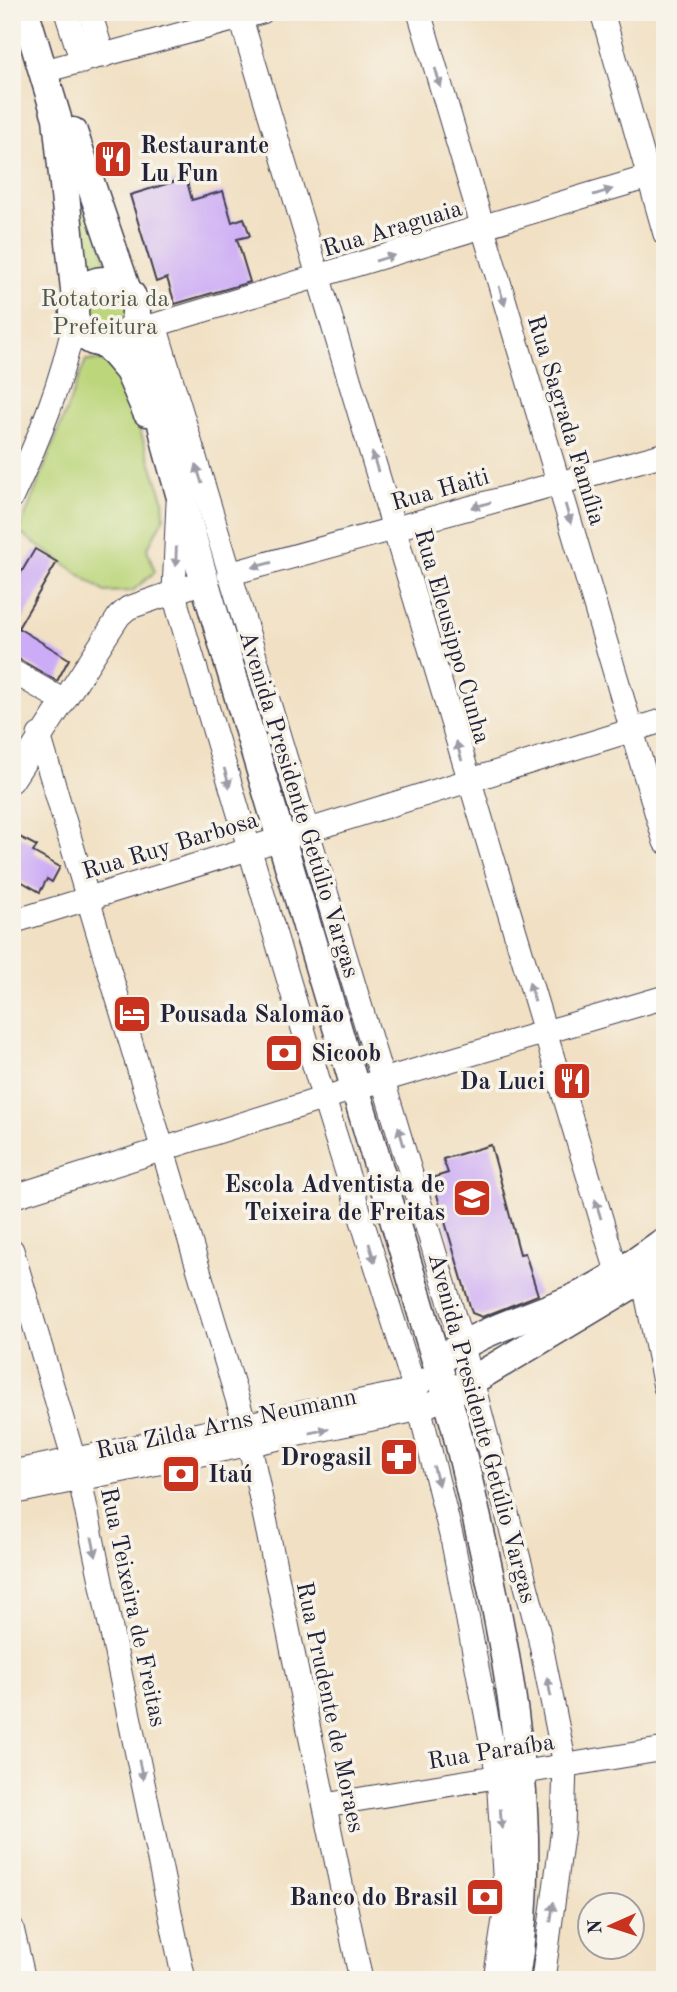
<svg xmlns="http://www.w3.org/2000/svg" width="677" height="1992" viewBox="0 0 677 1992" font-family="'Old Standard TT',serif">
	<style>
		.green { fill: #bcd67c; stroke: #6f7c5c; stroke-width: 2 }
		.building { fill: #ccacf6 }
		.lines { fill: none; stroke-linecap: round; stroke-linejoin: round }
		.minor-casing { stroke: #413e4f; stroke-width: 25 }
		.major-casing { stroke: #413e4f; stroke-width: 31 }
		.minor { stroke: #fff; stroke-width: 23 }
		.major { stroke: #fff; stroke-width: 28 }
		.oneway { fill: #9c9ca7 }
		.labels { text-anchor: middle; stroke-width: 7; stroke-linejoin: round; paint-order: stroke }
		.poi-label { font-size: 24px; font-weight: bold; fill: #22223b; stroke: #f7f3e8; text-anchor: start }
		.street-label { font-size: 24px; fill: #22223b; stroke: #f7f3e8 }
		.park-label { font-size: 24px; fill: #50584e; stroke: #f7f3e8 }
	</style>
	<rect width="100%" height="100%" fill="#f7f3e8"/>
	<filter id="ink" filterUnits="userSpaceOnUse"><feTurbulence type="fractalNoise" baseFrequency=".0143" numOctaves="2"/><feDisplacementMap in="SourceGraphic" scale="14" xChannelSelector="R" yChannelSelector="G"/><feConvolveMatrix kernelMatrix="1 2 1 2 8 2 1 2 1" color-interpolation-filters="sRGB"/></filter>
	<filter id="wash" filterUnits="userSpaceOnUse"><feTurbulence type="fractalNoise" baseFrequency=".00686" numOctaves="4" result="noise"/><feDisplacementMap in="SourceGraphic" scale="28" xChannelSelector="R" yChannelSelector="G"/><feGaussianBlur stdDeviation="1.57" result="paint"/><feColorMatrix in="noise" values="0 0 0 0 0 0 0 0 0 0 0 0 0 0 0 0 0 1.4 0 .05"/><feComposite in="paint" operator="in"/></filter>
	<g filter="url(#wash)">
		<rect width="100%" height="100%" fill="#f1e0c3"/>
		<g class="green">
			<path d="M73,182L93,211L110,275L90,278L79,286Z"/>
			<path d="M96,284H110L130,299C137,332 111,350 83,330L80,300Z"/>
			<path d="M86,360L104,361L122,377L163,499L164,517L147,549L155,572L132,591L105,592L19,532Z"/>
		</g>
		<g id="blocks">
			<g class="building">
				<path d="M186,178L192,200L223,191L232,222L244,218L250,236L237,239L250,282L175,304L167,278L156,282L130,195Z"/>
				<path d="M35,549L57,562L18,628L69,659L57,681L12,655V588Z"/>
				<path d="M12,833L37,846L33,852L60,867L52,882L47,879L40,892L12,876Z"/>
				<path d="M491,1145L520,1254L525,1253L538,1295L482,1317L472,1313L432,1178L448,1173L443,1159Z"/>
			</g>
		</g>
	</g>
	<g filter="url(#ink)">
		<use href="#blocks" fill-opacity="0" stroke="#413e4f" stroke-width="2"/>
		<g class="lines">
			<g class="minor-casing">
				<g id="minor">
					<path d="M66,12L82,62"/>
					<path d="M90,12L103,56"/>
					<path d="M239,12L618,1275"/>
					<path d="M419,12L665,842"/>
					<path d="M602,12L665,234"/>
					<path d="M52,69L262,12"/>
					<path d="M155,325L462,1343L539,1635L565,1765L563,1828L543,1980"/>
					<path d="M141,326L155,325L665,172"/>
					<path d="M12,497C39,439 62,382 75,319"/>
					<path d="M178,503L174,591L178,609L324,1099L415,1390L453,1543L498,1776L506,1906L495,1980"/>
					<path d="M229,574L665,454"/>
					<path d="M12,671L62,700"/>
					<path d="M39,735L245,1425"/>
					<path d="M12,781L119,616L128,608L189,587"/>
					<path d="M12,922L665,720"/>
					<path d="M12,1197L356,1088L665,997"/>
					<path d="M12,1250L80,1480L184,1980"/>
					<path d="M643,1278L665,1387"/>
					<path d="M250,1446L361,1980"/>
					<path d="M12,1472L415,1390L423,1380"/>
					<path d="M12,1493L421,1409L433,1403"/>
					<path d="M325,1805L665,1749"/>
					<path d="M12,1928L24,1980"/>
				</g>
			</g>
			<g class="major-casing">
				<g id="major">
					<path d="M25,12L57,118L76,299"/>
					<path d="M73,132L126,288"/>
					<circle cx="105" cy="312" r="31"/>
					<path d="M130,331L149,365L168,451L205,583L455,1424C497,1604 545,1794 515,1980"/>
					<path d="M105,343L129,371L147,412"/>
					<path d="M438,1362C479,1329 531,1318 579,1296C610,1281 637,1261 665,1241"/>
					<path d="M448,1395L643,1278L665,1269"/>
				</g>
			</g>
			<use href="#minor" class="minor"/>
			<use href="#major" class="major"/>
		</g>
		<defs><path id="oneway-solid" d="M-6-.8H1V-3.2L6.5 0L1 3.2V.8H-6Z" transform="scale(1.75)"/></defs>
		<g class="oneway">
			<use href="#oneway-solid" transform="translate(438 78) rotate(74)"/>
			<use href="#oneway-solid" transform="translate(603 192) rotate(-17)"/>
			<use href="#oneway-solid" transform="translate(385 258) rotate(-17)"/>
			<use href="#oneway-solid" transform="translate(502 296) rotate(73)"/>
			<use href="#oneway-solid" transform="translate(375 462) rotate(-107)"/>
			<use href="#oneway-solid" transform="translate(199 474) rotate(-107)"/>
			<use href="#oneway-solid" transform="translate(481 505) rotate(164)"/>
			<use href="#oneway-solid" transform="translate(568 514) rotate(74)"/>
			<use href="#oneway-solid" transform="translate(176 557) rotate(92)"/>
			<use href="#oneway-solid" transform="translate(262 565) rotate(165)"/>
			<use href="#oneway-solid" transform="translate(459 751) rotate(-106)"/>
			<use href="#oneway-solid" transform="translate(227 778) rotate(74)"/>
			<use href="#oneway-solid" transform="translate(532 992) rotate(-107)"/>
			<use href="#oneway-solid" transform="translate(401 1136) rotate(-106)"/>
			<use href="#oneway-solid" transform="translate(598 1209) rotate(-107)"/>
			<use href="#oneway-solid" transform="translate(372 1253) rotate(73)"/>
			<use href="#oneway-solid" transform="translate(319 1431) rotate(-12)"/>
			<use href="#oneway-solid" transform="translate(436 1476) rotate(76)"/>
			<use href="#oneway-solid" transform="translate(94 1547) rotate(78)"/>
			<use href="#oneway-solid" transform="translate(549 1687) rotate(-101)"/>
			<use href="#oneway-solid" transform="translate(141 1770) rotate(78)"/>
			<use href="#oneway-solid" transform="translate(501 1819) rotate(86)"/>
			<use href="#oneway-solid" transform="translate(552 1912) rotate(-83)"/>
		</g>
	</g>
	<defs>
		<g id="restaurant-square" transform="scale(2.0125)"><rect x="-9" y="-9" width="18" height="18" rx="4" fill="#c8321e" stroke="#f7f3e8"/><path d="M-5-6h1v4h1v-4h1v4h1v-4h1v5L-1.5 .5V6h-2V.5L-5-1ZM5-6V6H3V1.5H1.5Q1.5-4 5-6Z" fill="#fff"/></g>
		<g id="hotel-square" transform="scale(2.0125)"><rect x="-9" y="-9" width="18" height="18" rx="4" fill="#c8321e" stroke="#f7f3e8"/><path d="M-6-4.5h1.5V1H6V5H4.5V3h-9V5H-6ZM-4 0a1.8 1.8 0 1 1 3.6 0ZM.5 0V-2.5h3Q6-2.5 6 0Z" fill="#fff"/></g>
		<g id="bank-square" transform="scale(2.0125)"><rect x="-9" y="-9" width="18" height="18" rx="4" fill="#c8321e" stroke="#f7f3e8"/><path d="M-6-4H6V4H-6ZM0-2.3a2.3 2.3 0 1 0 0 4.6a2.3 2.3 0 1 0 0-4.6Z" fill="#fff"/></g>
		<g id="school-square" transform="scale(2.0125)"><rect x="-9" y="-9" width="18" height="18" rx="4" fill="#c8321e" stroke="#f7f3e8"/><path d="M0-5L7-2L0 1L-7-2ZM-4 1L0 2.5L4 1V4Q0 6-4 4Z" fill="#fff"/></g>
		<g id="pharmacy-square" transform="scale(2.0125)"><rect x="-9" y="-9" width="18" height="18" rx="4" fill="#c8321e" stroke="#f7f3e8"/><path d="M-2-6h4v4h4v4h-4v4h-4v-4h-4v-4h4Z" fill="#fff"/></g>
	</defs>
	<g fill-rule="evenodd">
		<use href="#restaurant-square" x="113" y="159"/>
		<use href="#hotel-square" x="132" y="1014"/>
		<use href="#bank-square" x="284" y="1053"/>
		<use href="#restaurant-square" x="572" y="1081"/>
		<use href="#school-square" x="472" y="1198"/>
		<use href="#pharmacy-square" x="399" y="1457"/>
		<use href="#bank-square" x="181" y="1474"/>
		<use href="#bank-square" x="485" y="1897"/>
	</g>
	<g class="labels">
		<g class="poi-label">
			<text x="140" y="153">Restaurante<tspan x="140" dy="28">Lu Fun</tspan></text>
			<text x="159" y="1022">Pousada Salomão</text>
			<text x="311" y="1061">Sicoob</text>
			<text x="545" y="1089" text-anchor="end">Da Luci</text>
			<text x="445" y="1192" text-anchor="end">Escola Adventista de<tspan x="445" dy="28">Teixeira de Freitas</tspan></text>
			<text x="372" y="1465" text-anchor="end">Drogasil</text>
			<text x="208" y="1482">Itaú</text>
			<text x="458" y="1905" text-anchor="end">Banco do Brasil</text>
		</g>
		<g class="street-label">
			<text transform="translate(392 228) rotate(-17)" y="8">Rua Araguaia</text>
			<text transform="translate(567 420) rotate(73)" y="8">Rua Sagrada Família</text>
			<text transform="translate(440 489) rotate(-16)" y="8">Rua Haiti</text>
			<text transform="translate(453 636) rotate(74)" y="8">Rua Eleusippo Cunha</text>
			<text transform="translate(300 804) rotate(73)" y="8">Avenida Presidente Getúlio Vargas</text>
			<text transform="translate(170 845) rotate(-17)" y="8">Rua Ruy Barbosa</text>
			<text transform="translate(226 1423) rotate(-12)" y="8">Rua Zilda Arns Neumann</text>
			<text transform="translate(483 1428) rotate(75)" y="8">Avenida Presidente Getúlio Vargas</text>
			<text transform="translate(134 1607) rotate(78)" y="8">Rua Teixeira de Freitas</text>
			<text transform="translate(331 1707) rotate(78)" y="8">Rua Prudente de Moraes</text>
			<text transform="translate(491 1751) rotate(-9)" y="8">Rua Paraíba</text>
		</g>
		<g class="park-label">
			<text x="105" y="306">Rotatoria da<tspan x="105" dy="28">Prefeitura</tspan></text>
		</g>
	</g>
	<rect width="677" height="1992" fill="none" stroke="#f7f3e8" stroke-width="42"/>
	<g transform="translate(611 1926) rotate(267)"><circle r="33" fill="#f7f3e8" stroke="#a29fa3" stroke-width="2"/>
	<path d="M0-5L12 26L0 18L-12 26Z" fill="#c8321e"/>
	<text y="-10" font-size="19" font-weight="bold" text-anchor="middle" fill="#22223b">N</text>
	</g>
</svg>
